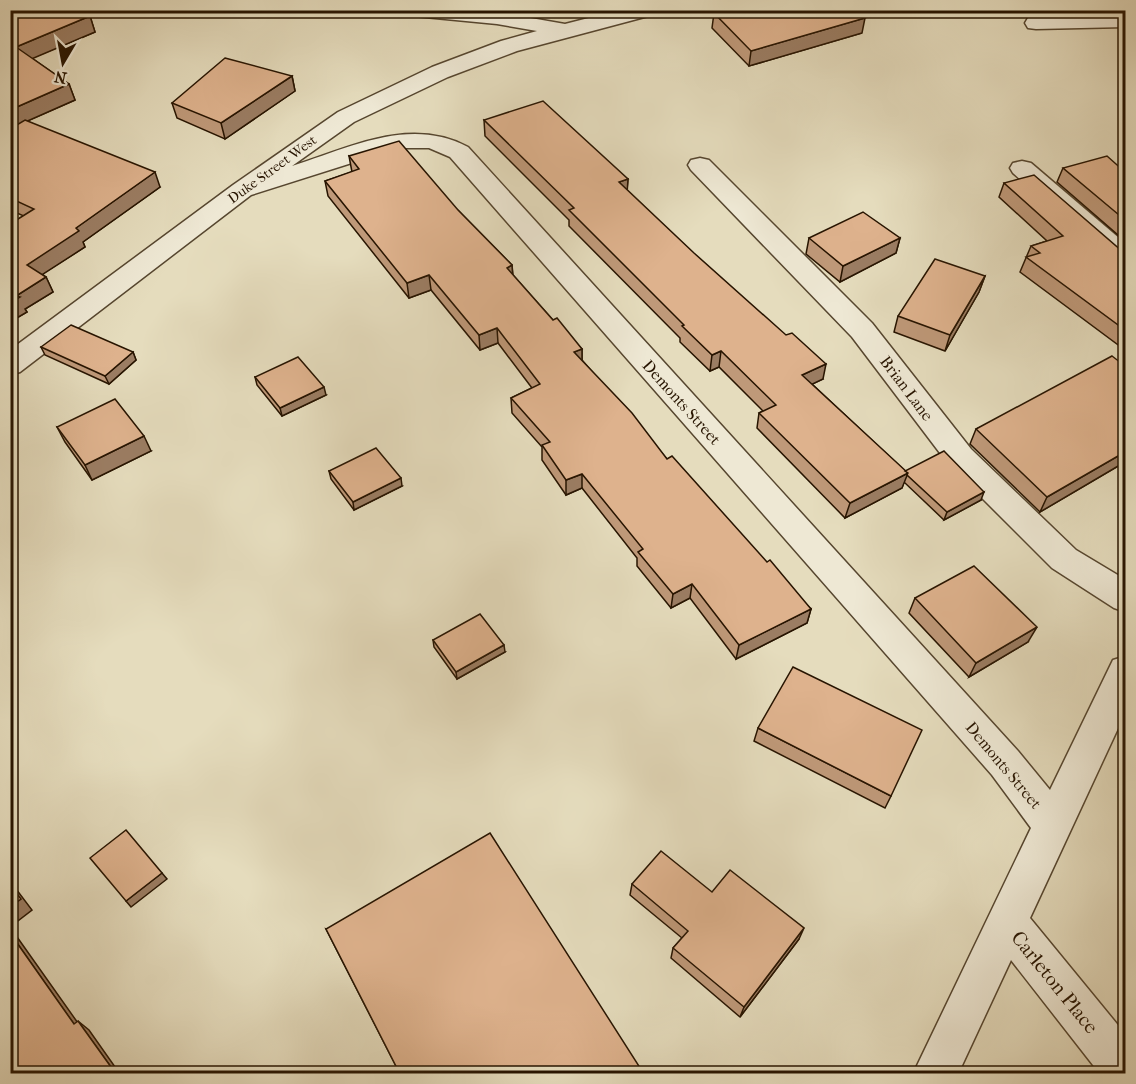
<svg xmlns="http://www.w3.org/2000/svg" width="1136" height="1084" viewBox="0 0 1136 1084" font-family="'IM FELL French Canon',serif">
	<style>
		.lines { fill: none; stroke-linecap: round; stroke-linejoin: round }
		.minor-casing { stroke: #56462f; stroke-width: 3 }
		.minor { fill: #eee8d4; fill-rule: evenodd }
		.wall { fill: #bf9979; stroke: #271400; stroke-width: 1.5 }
		.shaded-wall { fill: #9b7d63; stroke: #271400; stroke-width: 1.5 }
		.building { fill: #deb28d; stroke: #271400; stroke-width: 1.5 }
		.labels { text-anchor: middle; stroke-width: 5; stroke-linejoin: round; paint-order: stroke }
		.far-street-label { font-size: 14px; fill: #271400; stroke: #eee8d4 }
		.street-label { font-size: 16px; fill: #271400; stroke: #eee8d4 }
		.near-street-label { font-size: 20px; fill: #271400; stroke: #eee8d4 }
	</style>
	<rect width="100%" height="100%" fill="#e5dcbd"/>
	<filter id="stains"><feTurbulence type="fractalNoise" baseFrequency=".00333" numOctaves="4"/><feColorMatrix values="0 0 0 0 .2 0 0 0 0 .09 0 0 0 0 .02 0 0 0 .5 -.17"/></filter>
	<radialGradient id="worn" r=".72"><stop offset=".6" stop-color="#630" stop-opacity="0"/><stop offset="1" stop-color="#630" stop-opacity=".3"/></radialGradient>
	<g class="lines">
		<g class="minor-casing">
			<g id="minor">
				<path d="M404,10H485L565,24L620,10H659L656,14L517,51L448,77L354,122L292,166C349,148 410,116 468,147L1018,751L1050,790L1113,660L1126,656V711L1030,918L1126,1035V1074H1100L1011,960L958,1074H913L1031,828L992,775L450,157L429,148H399L251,195L20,372L10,375V350L233,185L338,112L432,67L501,41L537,31L497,24L414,16L407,14Z"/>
				<path d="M1126,15V27L1036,29L1028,28L1025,23L1028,18L1036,17Z"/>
				<path d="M700,158L709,160L872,323L971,449L1076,550L1126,580V612L1114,608L1052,568L949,465L852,337L691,170L688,165L691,160Z"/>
				<path d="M1022,161L1031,163L1126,244V266L1117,264L1013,173L1010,168L1013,163Z"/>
			</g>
		</g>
		<use href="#minor" class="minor"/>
	</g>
	<g class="wall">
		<path d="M10,10L90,16L95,32L32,58L69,84L75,100L27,121L160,187L83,242L85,247L42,274L46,277L53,292L25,309L27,312L10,322V224L24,216L10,210V129L14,127L10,124Z"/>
		<path d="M714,13L862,33L749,66L712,28Z"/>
		<path d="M292,76L295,91L225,139L177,118L172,103Z"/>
		<path d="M484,120L628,179L627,190L823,379L812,384L905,471L981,500L944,520L904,482L902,488L845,518L757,428L759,413L763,411L719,367L710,371L680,342V338L569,226V220L485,136Z"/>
		<path d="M349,156L458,210L512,265L513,275L553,320L582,349V360L667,459L811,609L807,623L736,659L690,598L671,608L637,566V558L582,488L566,495L542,460V447L512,413L511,398L532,388L498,343L480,350L431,290L409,298L328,196L325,181L352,172Z"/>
		<path d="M1063,168L1125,172V241L1057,182Z"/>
		<path d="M1004,183L1122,251L1125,252V350L1020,272L1031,246L1047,241L999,197Z"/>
		<path d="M809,238H900L896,253L840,282L806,254Z"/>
		<path d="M985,276L979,292L945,351L894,332L898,316Z"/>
		<path d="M41,347L133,352L136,360L109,384L45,355Z"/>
		<path d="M1125,366V462L1040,512L970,444L976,429Z"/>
		<path d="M255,377L326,395L282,416L257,385Z"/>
		<path d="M57,427L151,451L92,480L65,442Z"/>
		<path d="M329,471L402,486L354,510L331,479Z"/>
		<path d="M915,598L1028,642L969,677L909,613Z"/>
		<path d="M433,640L505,652L457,679L434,647Z"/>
		<path d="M758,728L891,796L885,808L754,741Z"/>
		<path d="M632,884L712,892L799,939L740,1017L671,958L673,948L682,938L630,895Z"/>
		<path d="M326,929L644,1074H400Z"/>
	</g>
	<g class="shaded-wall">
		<path d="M90,16L95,32L22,63L16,47Z"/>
		<path d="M865,18L862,33L749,66L751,51Z"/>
		<path d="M292,76L295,91L225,139L221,123Z"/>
		<path d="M69,84L75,100L14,127L10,117V110Z"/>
		<path d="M155,172L160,187L83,242L85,247L34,280L27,265L76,228Z"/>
		<path d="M628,179L627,194L619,182Z"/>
		<path d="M900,238L896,253L840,282L843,266Z"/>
		<path d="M512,265L513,281L507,268Z"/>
		<path d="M429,275L431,290L409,298L407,283Z"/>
		<path d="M985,276L979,292L945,351L950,335Z"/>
		<path d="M46,277L53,292L25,309L27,312L10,322V303L16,296Z"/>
		<path d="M497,328L498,343L480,350L479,335Z"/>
		<path d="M582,349V364L574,352Z"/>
		<path d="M721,351L719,367L710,371L712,355Z"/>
		<path d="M133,352L136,360L109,384L105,376Z"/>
		<path d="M826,364L823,379L798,391L802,375Z"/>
		<path d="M324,387L326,395L282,416L280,408Z"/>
		<path d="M144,436L151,451L92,480L85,465Z"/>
		<path d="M1125,452V462L1040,512L1047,497Z"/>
		<path d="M908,473L902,488L845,518L850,503Z"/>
		<path d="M582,474V488L566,495V480Z"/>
		<path d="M401,478L402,486L354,510L353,502Z"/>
		<path d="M984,492L981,500L944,520L947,512Z"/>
		<path d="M692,584L690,598L671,608L673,594Z"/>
		<path d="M811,609L807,623L736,659L739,645Z"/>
		<path d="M1037,627L1028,642L969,677L976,663Z"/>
		<path d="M504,645L505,652L457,679L456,672Z"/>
		<path d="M162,873L167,879L131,907L126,901Z"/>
		<path d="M10,881L32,910L10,927Z"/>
		<path d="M10,927L85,1033L74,1024L10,933Z"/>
		<path d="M804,928L799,939L740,1017L744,1007Z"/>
		<path d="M78,1021L89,1030L120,1074H116Z"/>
	</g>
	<g class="building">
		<path d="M10,10H81L90,16L16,47L69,84L10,110Z"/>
		<path d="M724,10H854L865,18L751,51L714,13Z"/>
		<path d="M225,58L292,76L221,123L172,103Z"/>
		<path d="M543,101L628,179L619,182L694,253L786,335L792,333L826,364L802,375L908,473L850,503L759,413L776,405L721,351L712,355L682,326L684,325L569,210L574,208L484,120Z"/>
		<path d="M25,120L155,172L76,228L79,231L27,265L46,277L16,296L20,297L10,303V224L34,209L10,198V129Z"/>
		<path d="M399,141L458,210L512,265L507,268L553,320L557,318L582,349L574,352L632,413L667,459L672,456L767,562L770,560L811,609L739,645L692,584L673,594L638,552L643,549L582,474L566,480L542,445L550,442L511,398L540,384L497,328L479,335L429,275L407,283L325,181L359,169L349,156Z"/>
		<path d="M1107,156L1125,172V220L1063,168Z"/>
		<path d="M1034,175L1122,251L1125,252V330L1026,257L1040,253L1031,246L1063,236L1004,183Z"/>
		<path d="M863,212L900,238L843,266L809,238Z"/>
		<path d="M935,259L985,276L950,335L898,316Z"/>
		<path d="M71,325L133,352L105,376L41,347Z"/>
		<path d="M1112,356L1125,366V452L1047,497L976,429Z"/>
		<path d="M298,357L324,387L280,408L255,377Z"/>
		<path d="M115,399L144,436L85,465L57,427Z"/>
		<path d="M376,448L401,478L353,502L329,471Z"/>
		<path d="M944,451L984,492L947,512L907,475L908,473L905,471Z"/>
		<path d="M974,566L1037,627L976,663L915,598Z"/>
		<path d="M480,614L504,645L456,672L433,640Z"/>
		<path d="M793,667L922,730L891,796L758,728Z"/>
		<path d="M126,830L162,873L126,901L90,858Z"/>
		<path d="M490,833L644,1074H400L326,929Z"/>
		<path d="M661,851L712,892L730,870L804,928L744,1007L673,948L688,931L632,884Z"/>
		<path d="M10,885L21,899L10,907Z"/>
		<path d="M10,933L74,1024L78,1021L116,1074H10Z"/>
	</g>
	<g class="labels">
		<g class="far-street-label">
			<text transform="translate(272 169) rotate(-36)" y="5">Duke Street West</text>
		</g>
		<g class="street-label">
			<text transform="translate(907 388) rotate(53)" y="6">Brian Lane</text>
			<text transform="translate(682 402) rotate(48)" y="6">Demonts Street</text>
			<text transform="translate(1004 765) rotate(50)" y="6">Demonts Street</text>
		</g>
		<g class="near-street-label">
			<text transform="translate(1055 982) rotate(51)" y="7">Carleton Place</text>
		</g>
	</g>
	<rect width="1136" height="1084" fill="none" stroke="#e5dcbd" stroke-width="36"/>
	<rect x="12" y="12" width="1112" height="1060" fill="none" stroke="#271400" stroke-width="3"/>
	<rect x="18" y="18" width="1100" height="1048" fill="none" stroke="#271400" stroke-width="1.5"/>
	<g transform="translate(63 63) rotate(190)" stroke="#eee8d4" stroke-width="4.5" paint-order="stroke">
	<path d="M0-4.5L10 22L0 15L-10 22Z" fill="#271400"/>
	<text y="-9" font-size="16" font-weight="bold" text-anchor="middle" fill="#271400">N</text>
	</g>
	<rect width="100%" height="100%" filter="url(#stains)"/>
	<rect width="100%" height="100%" fill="url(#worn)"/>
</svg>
